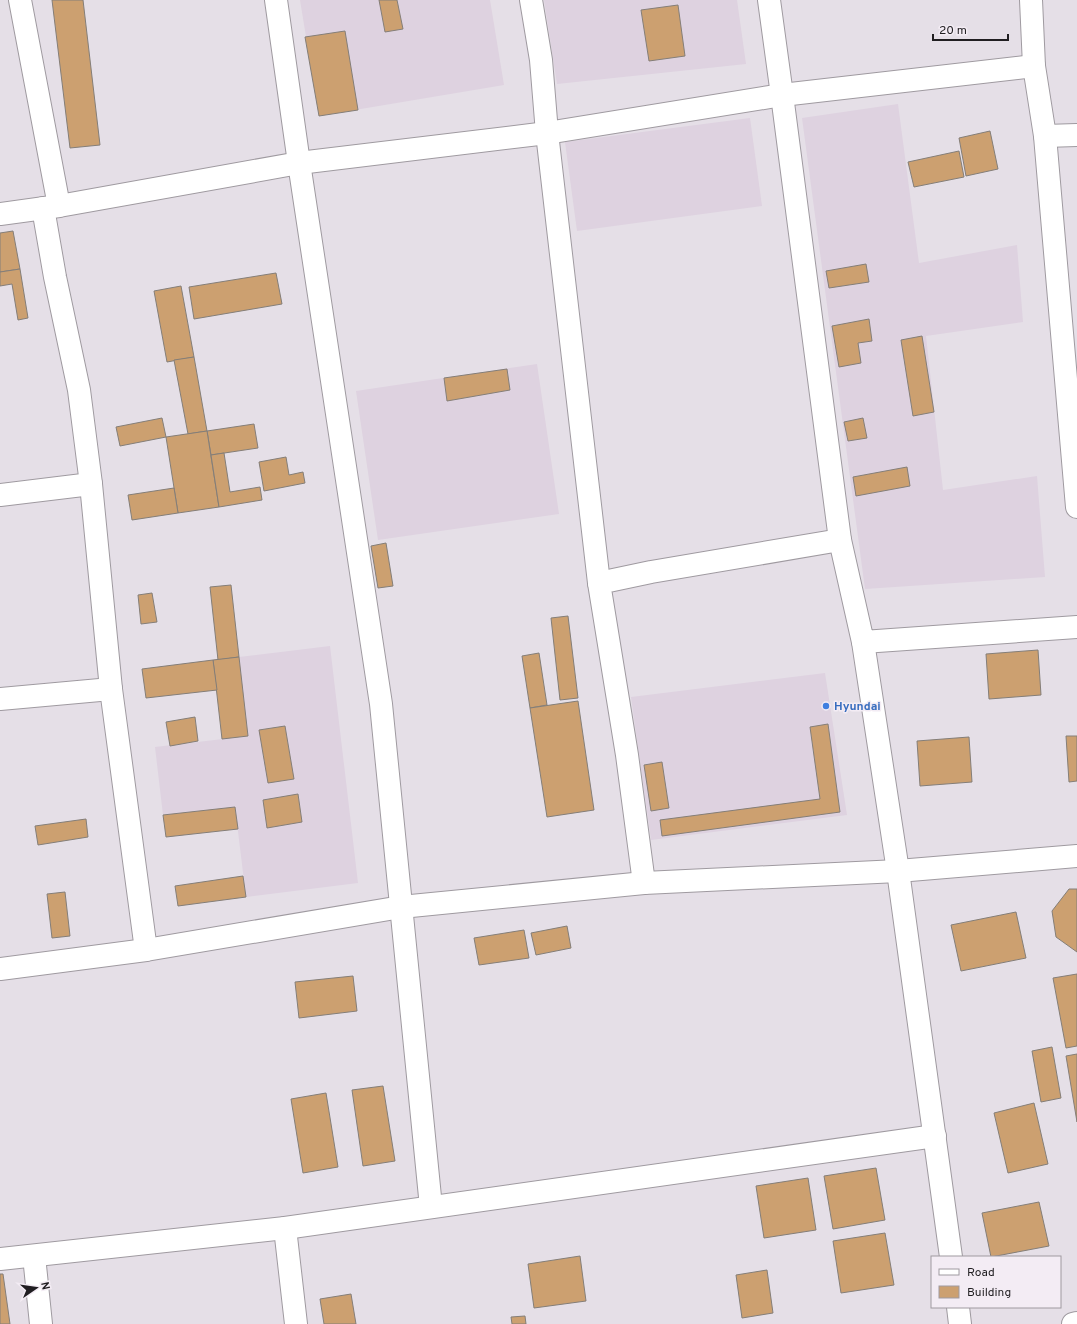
<svg xmlns="http://www.w3.org/2000/svg" width="1077" height="1324" viewBox="0 0 1077 1324" font-family="Overpass,sans-serif">
	<style>
		.built { fill: #ded2e0 }
		.building { fill: #cca070; stroke: #847e78 }
		.lines { fill: none; stroke-linecap: round; stroke-linejoin: round }
		.street-casing { stroke: #9f9aa0; stroke-width: 24 }
		.street { stroke: #fff; stroke-width: 22 }
		.shop-dot { fill: #3f7fe0; stroke: #f3ecf4; stroke-width: 1.5 }
		.labels { text-anchor: middle; stroke-width: 3; stroke-linejoin: round; paint-order: stroke }
		.shop-label { font-size: 12px; font-weight: bold; fill: #366cbe; stroke: #f3ecf4; text-anchor: start }
	</style>
	<rect width="100%" height="100%" fill="#e5dfe7"/>
	<g class="built">
		<path d="M300,0H490L504,85L319,116Z"/>
		<path d="M544,0H737L746,64L557,84Z"/>
		<path d="M898,104L919,263L1017,245L1023,322L926,336L943,490L1037,476L1045,577L865,589L802,118Z"/>
		<path d="M750,118L762,206L577,231L565,142Z"/>
		<path d="M537,364L559,514L378,540L356,391Z"/>
		<path d="M330,646L358,883L246,897L235,807L163,815L155,747L223,739L239,657Z"/>
		<path d="M825,673L847,815L651,840L631,697Z"/>
	</g>
	<g class="building">
		<path d="M52,0H83L100,145L70,148Z"/>
		<path d="M379,0H397L403,29L385,32Z"/>
		<path d="M678,5L685,56L649,61L641,10Z"/>
		<path d="M345,31L358,110L319,116L305,37Z"/>
		<path d="M990,131L998,169L966,176L959,138Z"/>
		<path d="M959,151L964,177L914,187L908,162Z"/>
		<path d="M13,231L20,269L0,272V233Z"/>
		<path d="M866,264L869,282L829,288L826,271Z"/>
		<path d="M20,269L28,318L18,320L12,284L0,286V272Z"/>
		<path d="M276,273L282,304L194,319L189,287Z"/>
		<path d="M181,286L194,357L167,362L154,291Z"/>
		<path d="M869,319L872,341L858,343L861,363L839,367L832,326Z"/>
		<path d="M922,336L934,412L913,416L901,340Z"/>
		<path d="M194,357L207,431L188,434L174,360Z"/>
		<path d="M507,369L510,390L447,401L444,378Z"/>
		<path d="M162,418L166,437L120,446L116,427Z"/>
		<path d="M863,418L867,438L848,441L844,422Z"/>
		<path d="M254,424L258,448L211,455L207,431Z"/>
		<path d="M207,431L219,507L178,513L166,437Z"/>
		<path d="M224,453L230,492L260,487L262,500L219,507L211,455Z"/>
		<path d="M286,457L289,475L303,472L305,483L264,491L259,462Z"/>
		<path d="M907,467L910,486L856,496L853,477Z"/>
		<path d="M174,488L178,513L132,520L128,495Z"/>
		<path d="M386,543L393,586L378,588L371,546Z"/>
		<path d="M231,585L239,657L218,660L210,587Z"/>
		<path d="M152,593L157,622L141,624L138,595Z"/>
		<path d="M568,616L578,698L560,700L551,618Z"/>
		<path d="M1038,650L1041,695L989,699L986,654Z"/>
		<path d="M539,653L547,705L530,708L522,656Z"/>
		<path d="M239,657L248,736L222,739L213,660Z"/>
		<path d="M213,660L217,690L146,698L142,669Z"/>
		<path d="M578,701L594,810L547,817L530,708Z"/>
		<path d="M195,717L198,741L170,746L166,722Z"/>
		<path d="M828,724L840,812L662,836L660,820L820,799L810,727Z"/>
		<path d="M285,726L294,779L268,783L259,730Z"/>
		<path d="M1066,736H1077V781L1069,782Z"/>
		<path d="M969,737L972,782L920,786L917,741Z"/>
		<path d="M662,762L669,808L651,811L644,765Z"/>
		<path d="M298,794L302,822L267,828L263,800Z"/>
		<path d="M235,807L238,829L166,837L163,815Z"/>
		<path d="M86,819L88,837L38,845L35,826Z"/>
		<path d="M243,876L246,897L178,906L175,886Z"/>
		<path d="M1069,889H1077V952L1056,937L1052,911Z"/>
		<path d="M65,892L70,936L52,938L47,894Z"/>
		<path d="M1016,912L1026,958L961,971L951,925Z"/>
		<path d="M567,926L571,948L536,955L531,933Z"/>
		<path d="M524,930L529,958L479,965L474,938Z"/>
		<path d="M1077,974V1046L1066,1048L1053,978Z"/>
		<path d="M353,976L357,1011L299,1018L295,982Z"/>
		<path d="M1052,1047L1061,1098L1041,1102L1032,1051Z"/>
		<path d="M1077,1054V1122L1066,1056Z"/>
		<path d="M383,1086L395,1161L363,1166L352,1090Z"/>
		<path d="M326,1093L338,1167L303,1173L291,1099Z"/>
		<path d="M1034,1103L1048,1164L1008,1173L994,1113Z"/>
		<path d="M876,1168L885,1220L833,1229L824,1176Z"/>
		<path d="M808,1178L816,1230L764,1238L756,1186Z"/>
		<path d="M1039,1202L1049,1246L991,1257L982,1213Z"/>
		<path d="M885,1233L894,1285L841,1293L833,1241Z"/>
		<path d="M580,1256L586,1301L534,1308L528,1264Z"/>
		<path d="M767,1270L773,1313L742,1318L736,1275Z"/>
		<path d="M0,1274H3L10,1324H0Z"/>
		<path d="M351,1294L356,1324H324L320,1299Z"/>
		<path d="M525,1316L526,1324H512L511,1317Z"/>
	</g>
	<g class="lines">
		<g class="street-casing">
			<g id="street">
				<path d="M20,0L59,206"/>
				<path d="M276,0L299,163L381,704L431,1207"/>
				<path d="M531,0L541,60L547,133L599,583"/>
				<path d="M769,0L782,95L840,540L863,642L1077,627"/>
				<path d="M1031,0L1034,66L1045,136L1077,507"/>
				<path d="M1045,136L1077,135"/>
				<path d="M43,208L55,277L79,390L91,484L111,689L146,950"/>
				<path d="M0,214L59,206L299,163L547,133L782,95L1034,66"/>
				<path d="M0,495L91,484"/>
				<path d="M863,642L898,871L951,1257"/>
				<path d="M0,699L111,689"/>
				<path d="M644,883L627,755L599,583L651,572L840,540"/>
				<path d="M0,969L146,950L401,907L644,883L898,871L1077,856"/>
				<path d="M285,1228L296,1324"/>
				<path d="M34,1256L41,1324"/>
				<path d="M0,1259L285,1228L935,1136"/>
				<path d="M958,1307L960,1324"/>
				<path d="M1073,1324L1077,1323"/>
			</g>
		</g>
		<use href="#street" class="street"/>
	</g>
	<circle class="shop-dot" cx="826" cy="706" r="4"/>
	<g class="labels">
		<g class="shop-label">
			<text x="834" y="710">Hyundai</text>
		</g>
	</g>
	<rect x="931" y="1256" width="130" height="52" fill="#f3ecf4" stroke="#9f9aa0"/>
	<rect x="939" y="1269" width="20" height="6" fill="#ffffff" stroke="#9f9aa0"/>
	<text x="967" y="1276" font-size="12" fill="#201e21">Road</text>
	<rect x="939" y="1286" width="20" height="12" fill="#cca070" stroke="#9f9aa0"/>
	<text x="967" y="1296" font-size="12" fill="#201e21">Building</text>
	<g transform="translate(36 1288) rotate(77)" stroke="#f3ecf4" stroke-width="3" paint-order="stroke">
	<path d="M0-3L7 15L0 10L-7 15Z" fill="#201e21"/>
	<text y="-6" font-size="11" font-weight="bold" text-anchor="middle" fill="#201e21">N</text>
	</g>
	<path d="M933 34v6h75v-6" fill="none" stroke="#201e21" stroke-width="2"/>
	<text x="939" y="34" font-size="12" fill="#201e21" stroke="#f3ecf4" stroke-width="3" paint-order="stroke">20 m</text>
</svg>
